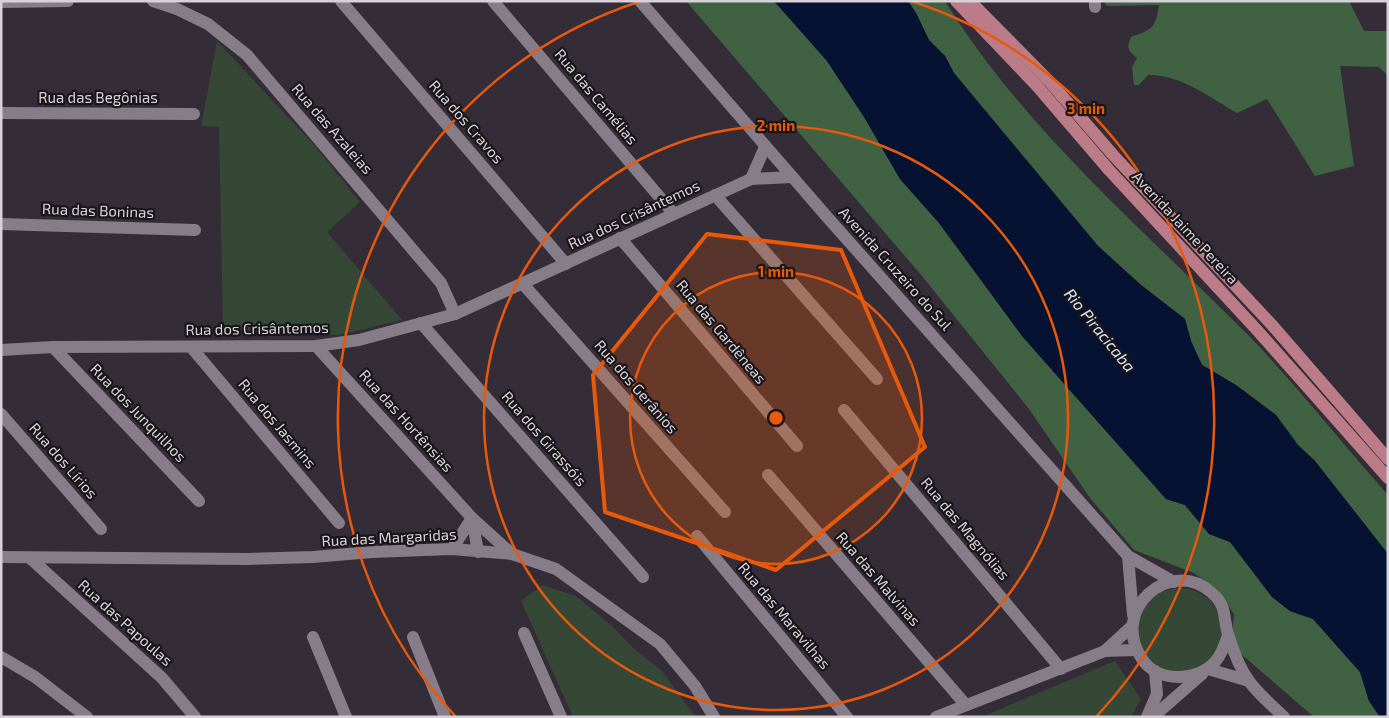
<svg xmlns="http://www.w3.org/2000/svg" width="1389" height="718" viewBox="0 0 1389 718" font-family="'Exo 2',sans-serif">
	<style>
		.green { fill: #354836 }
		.forest { fill: #406243 }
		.water { fill: #061231 }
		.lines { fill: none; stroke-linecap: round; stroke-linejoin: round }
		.minor { stroke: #867d89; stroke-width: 12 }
		.major { stroke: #bb7b87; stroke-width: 12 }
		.marked { fill: #e8590c; fill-opacity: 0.2; stroke: #e8590c; stroke-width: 4; stroke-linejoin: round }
		.ring { fill: none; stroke: #e8590c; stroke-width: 2.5 }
		.labels { text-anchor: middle; stroke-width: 4.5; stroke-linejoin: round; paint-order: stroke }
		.street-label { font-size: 15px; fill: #d7d2d9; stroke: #19161a }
		.water-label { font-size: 16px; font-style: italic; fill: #d8e4fe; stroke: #19161a }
		.centre { fill: #e8590c; stroke: #19161a; stroke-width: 2.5 }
		.ring-label { font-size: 15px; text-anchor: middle; font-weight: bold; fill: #e8590c; stroke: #19161a; stroke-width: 4.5; stroke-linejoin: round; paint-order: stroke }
	</style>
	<rect width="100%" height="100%" fill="#342c36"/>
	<g class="green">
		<path d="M217,41L315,146L360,202L327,232L402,320L339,335L223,330L219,127L201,126Z"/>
		<path d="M542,585L576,596L613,627L633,648L661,670L696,717H573L521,601Z"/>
		<circle cx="1180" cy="630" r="42"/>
		<path d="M1115,661L1141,699L1131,717H981Z"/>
	</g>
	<g class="forest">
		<path d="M686,1H774L827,61L864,117L900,179L939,223L1022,336L1166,499L1185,505L1209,534L1230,542L1272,597L1290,611L1313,619L1360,672L1369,701L1380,717H1314L1240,653L1232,636L1234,614L1216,588L1194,573L1134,550L1090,498L1029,409L922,276Z"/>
		<path d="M908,1H945C1024,129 1142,228 1246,333C1295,383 1341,442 1388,495V554L1315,461L1298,445L1276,415L1236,385L1202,365L1191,341L1185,319L1141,285L1098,246L954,73L945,56L929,40L916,13Z"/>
		<path d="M1103,1H1349L1364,31H1388V76L1379,67L1340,66L1354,166L1315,176L1267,99L1237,113C1211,98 1180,74 1148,75L1139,85H1134L1132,67L1137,58C1128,50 1126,49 1131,37C1153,29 1155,29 1159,5L1107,6Z"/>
	</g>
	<path class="water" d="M774,1H908L916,13L929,40L945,56L954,73L1098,246L1141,285L1185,319L1191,341L1202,365L1236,385L1276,415L1298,445L1315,461L1388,554V717H1380L1369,701L1360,672L1313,619L1290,611L1272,597L1230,542L1209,534L1185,505L1166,499L1022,336L939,223L900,179L864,117L827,61Z"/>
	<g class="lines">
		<g class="minor">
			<path d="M153,1L177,9L208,24L247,55L441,283L455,314"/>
			<path d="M341,1L566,264"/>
			<path d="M493,1L674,214"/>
			<path d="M640,1L828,218L1128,556L1174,582"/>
			<path d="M1095,1V7"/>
			<path d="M1,2L68,1"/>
			<path d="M1,113L194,114"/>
			<path d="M751,179L765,147"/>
			<path d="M715,195L877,379"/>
			<path d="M1,224L195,230"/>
			<path d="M620,238L797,446"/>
			<path d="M523,284L725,512"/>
			<path d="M421,323L643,577"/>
			<path d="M316,346L472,518L512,554"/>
			<path d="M53,347L199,501"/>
			<path d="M191,347L339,523"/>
			<path d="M1,350L53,347L316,346L359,340L455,314L751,179L792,177"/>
			<path d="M844,410L1061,669"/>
			<path d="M1,414L101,529"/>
			<path d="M768,475L965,704"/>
			<path d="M472,518L478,552"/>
			<path d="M697,536L847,717"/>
			<path d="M452,549L472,518"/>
			<path d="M1128,556L1133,615"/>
			<path d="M1,557L249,559L313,557L372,552L452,549L512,554L556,569L660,644L695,686L714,717"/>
			<path d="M30,558L162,678L195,717"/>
			<path d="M524,633L561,717"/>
			<path d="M1228,635C1225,645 1222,654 1215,662C1197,682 1158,683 1142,659C1109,609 1170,557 1211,592C1229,608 1222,618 1229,637C1233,650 1241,670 1249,681C1258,694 1273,706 1284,717"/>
			<path d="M313,637L346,717"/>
			<path d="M413,637L445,717"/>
			<path d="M1105,651L1136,650"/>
			<path d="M1,657L35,677L87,717"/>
			<path d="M1208,669L1249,681"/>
			<path d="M936,717L1105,651L1132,626"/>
			<path d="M1147,717L1157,694L1155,671"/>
			<path d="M1153,717L1202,674"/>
		</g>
		<g class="major">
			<path d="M956,1L1037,86L1109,170L1256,329L1388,478"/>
			<path d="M970,1L1049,81L1114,156L1272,325L1388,459"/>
		</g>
	</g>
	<path class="marked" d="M707,234L841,250L925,447L776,570L605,512L593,375Z"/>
	<circle cx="776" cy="418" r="146" fill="#e8590c" fill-opacity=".12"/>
	<g class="ring">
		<circle cx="776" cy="418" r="146"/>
		<circle cx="776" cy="418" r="292"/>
		<path d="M456 717A438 438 0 0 1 641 1M911 1A438 438 0 0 1 1096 717"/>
	</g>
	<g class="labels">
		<g class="street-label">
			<text transform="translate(596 97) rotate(50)" y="5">Rua das Camélias</text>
			<text x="98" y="103">Rua das Begônias</text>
			<text transform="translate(466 122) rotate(49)" y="5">Rua dos Cravos</text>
			<text transform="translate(332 129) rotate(49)" y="5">Rua das Azaleias</text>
			<text transform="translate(98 211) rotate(2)" y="5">Rua das Boninas</text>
			<text transform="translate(634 215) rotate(-25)" y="5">Rua dos Crisântemos</text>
			<text transform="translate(1185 228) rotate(47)" y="5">Avenida Jaime Pereira</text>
			<text transform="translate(895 269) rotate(48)" y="5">Avenida Cruzeiro do Sul</text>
			<text transform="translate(257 329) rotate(-1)" y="5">Rua dos Crisântemos</text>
			<text transform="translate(721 332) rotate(50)" y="5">Rua das Gardêneas</text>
			<text transform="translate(636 387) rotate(49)" y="5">Rua dos Gerânios</text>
			<text transform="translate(138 413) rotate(46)" y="5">Rua dos Junquilhos</text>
			<text transform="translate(406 421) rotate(48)" y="5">Rua das Hortênsias</text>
			<text transform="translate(277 424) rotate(50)" y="5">Rua dos Jasmins</text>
			<text transform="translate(544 439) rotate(49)" y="5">Rua dos Girassóis</text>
			<text transform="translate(63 461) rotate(49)" y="5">Rua dos Lírios</text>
			<text transform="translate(965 529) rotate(50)" y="5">Rua das Magnólias</text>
			<text transform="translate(389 538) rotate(-3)" y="5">Rua das Margaridas</text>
			<text transform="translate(878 579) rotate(49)" y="5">Rua das Malvinas</text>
			<text transform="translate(784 616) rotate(50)" y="5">Rua das Maravilhas</text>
			<text transform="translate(125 623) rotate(42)" y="5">Rua das Papoulas</text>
		</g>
		<g class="water-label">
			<text transform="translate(1100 330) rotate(51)" y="6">Rio Piracicaba</text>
		</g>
	</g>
	<circle cx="776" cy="418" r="8" class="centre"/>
	<g class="ring-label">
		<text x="1086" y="114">3 min</text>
		<text x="776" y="131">2 min</text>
		<text x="776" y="277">1 min</text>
	</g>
	<rect width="1389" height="718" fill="none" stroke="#d7d2d9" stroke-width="5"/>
</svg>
